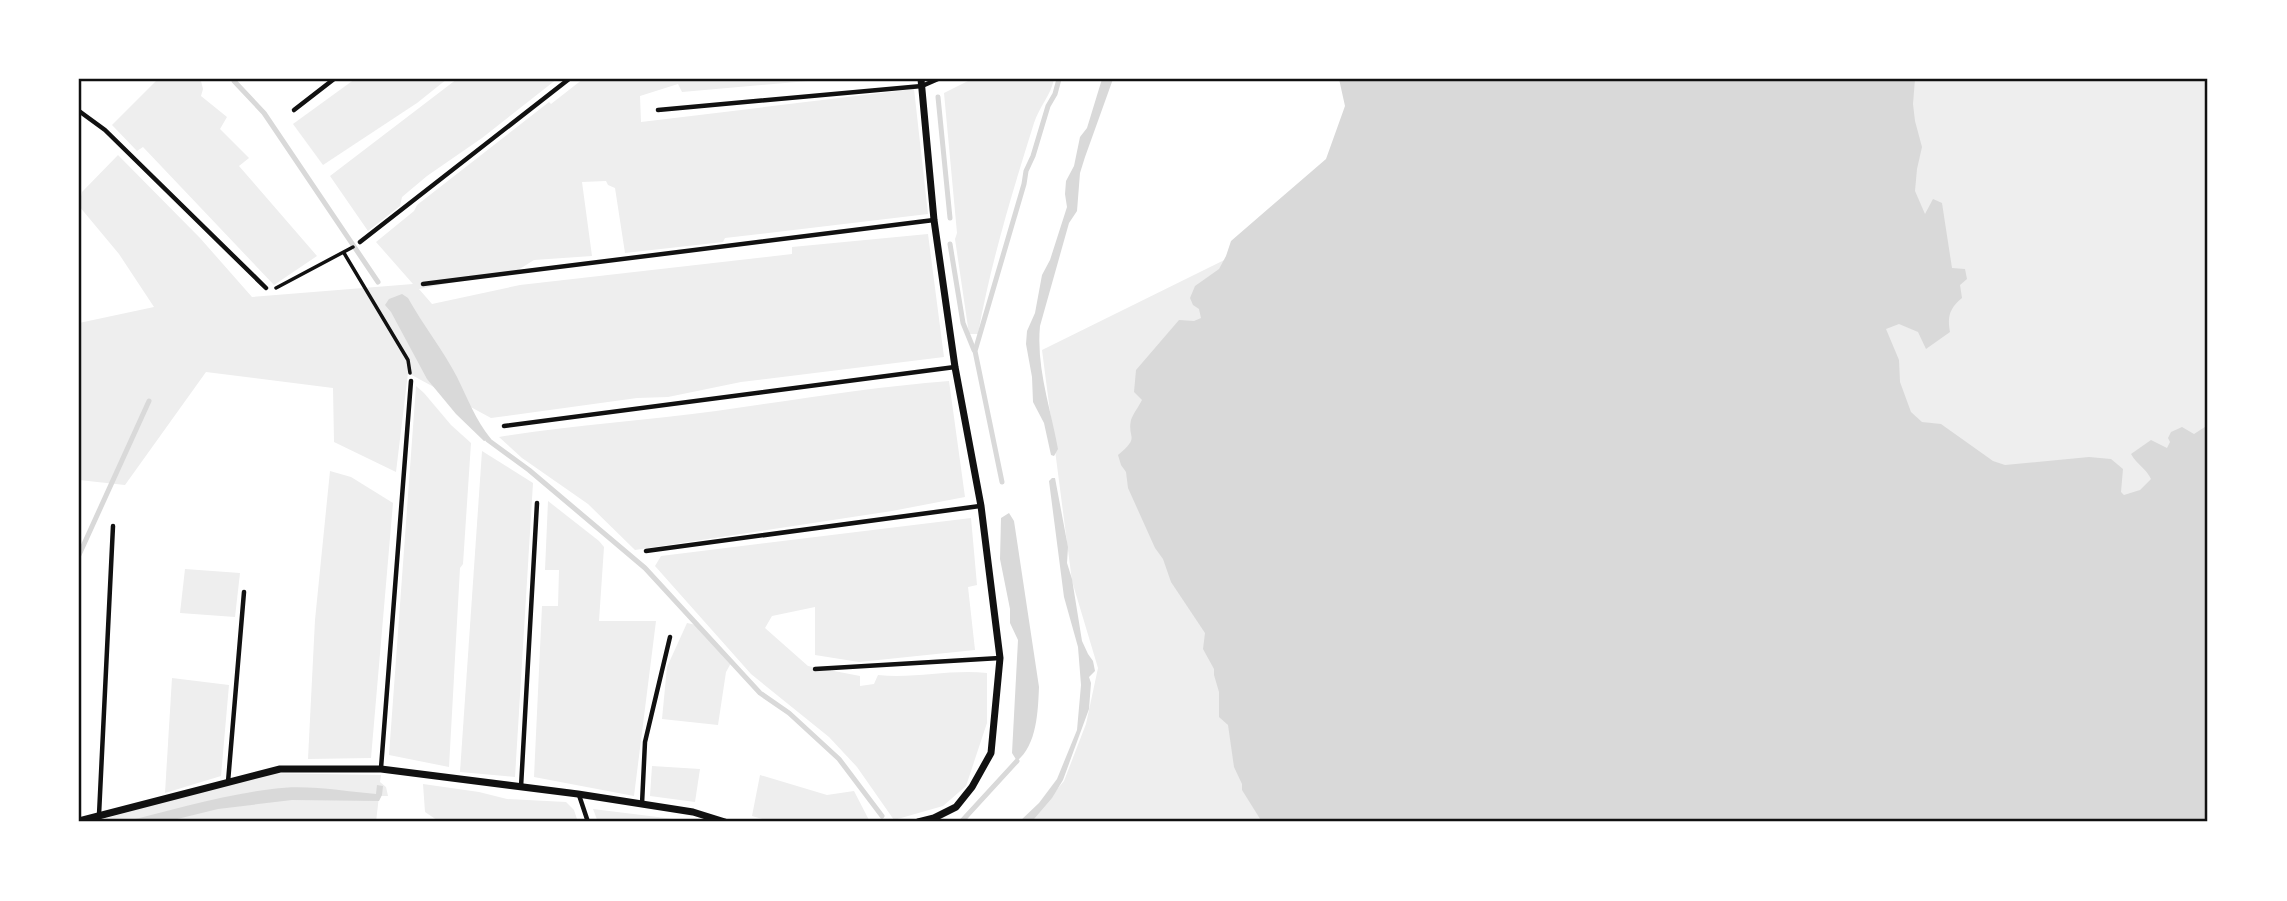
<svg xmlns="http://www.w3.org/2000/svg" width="2287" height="901" viewBox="0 0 2287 901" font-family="'Roboto Condensed',sans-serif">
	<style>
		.green { fill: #eee }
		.water { fill: #d9d9d9 }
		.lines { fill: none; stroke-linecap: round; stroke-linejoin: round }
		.stream { stroke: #d9d9d9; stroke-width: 5 }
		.path { stroke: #111; stroke-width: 3.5 }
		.service { stroke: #111; stroke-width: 4.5 }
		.minor { stroke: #111; stroke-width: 7 }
		.neatline { fill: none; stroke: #111; stroke-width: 2.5 }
	</style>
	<rect width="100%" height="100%" fill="#fff"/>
	<g class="green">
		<path d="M158,79H196L201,81L203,89L201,96L227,117L220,129L249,158L239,166L317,256L274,285L143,147L137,151L112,125Z"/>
		<path d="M355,79H447L417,103L323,165L293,124Z"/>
		<path d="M457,79H557L482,138L427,176L402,197L400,206L368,231L330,176Z"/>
		<path d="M583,79H831L682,92L678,84L640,96L641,122L914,89L928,214L725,238L723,242L625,253L615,188L608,185L606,181L582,182L592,256L534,260L518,270L419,289L432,304L520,285L792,254V247L928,234L944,357L741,382L668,397L637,398L491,418L408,373L396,472L334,442L333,388L206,372L125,485L79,480V323L154,307L119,254L79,206L82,192L118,155L200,238L252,297L413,284L376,242L414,211L417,205L549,102L551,104Z"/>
		<path d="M972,79H1054C1051,95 1039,107 1034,123C1012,193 991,262 978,334H969L955,239L957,233L944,93Z"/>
		<path d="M1591,79H2208V822H1030L1064,781L1086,724L1098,668L1072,581L1042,350Z"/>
		<path d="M949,381L965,497L892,511L635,550L588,504L522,458L499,437C571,425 644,421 716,411C794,400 871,387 949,381Z"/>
		<path d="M416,386L424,393L451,425L471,443L463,564L460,568L449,767L389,755Z"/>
		<path d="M482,451L533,483L515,777L460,772Z"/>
		<path d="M330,471L351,477L393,503L371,758L308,759L315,620Z"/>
		<path d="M548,501L599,541L604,547L599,621H656L634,796L534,777L542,606H558L559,570H545Z"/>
		<path d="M971,518L977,585L968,587L975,650L859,662L815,655V607L772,616L765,628L808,666L860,676V686L874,684L878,675C914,679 950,669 987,673V723L966,786L943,806L894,820L857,767L829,737L751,674L655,566L661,556Z"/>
		<path d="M185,569L240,573L235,617L180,613Z"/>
		<path d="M687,623L696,625L731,663L726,672L718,725L662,719L667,667Z"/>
		<path d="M172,678L229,685L221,776L165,793Z"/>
		<path d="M652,766L700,769L695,802L650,796Z"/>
		<path d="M260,773L381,775L380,782L386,787L388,796H379L376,822H94Z"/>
		<path d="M760,775L827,795L854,791L870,822H772L752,816Z"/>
		<path d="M423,784L479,792L507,799L566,802L574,810L578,822H440L425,812Z"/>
		<path d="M593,809L698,822H598Z"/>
	</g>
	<g class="water">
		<path d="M1102,79H1113L1085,157L1080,173L1077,211L1069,223L1040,326C1036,368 1051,409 1058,449L1054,456L1051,455L1044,423L1033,402L1032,377L1026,344L1027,331L1035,313L1042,275L1050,260L1067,207L1065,194L1066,181L1074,166L1080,137L1087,128Z"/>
		<path d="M1339,79H1915L1913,104L1915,121L1922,147L1917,169L1915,191L1925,214L1933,199L1942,203L1952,268L1965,269L1967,279L1960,285L1962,298C1950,308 1947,316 1950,332L1926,349L1918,332L1899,324L1886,329L1899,360L1900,382L1911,412L1922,422L1941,424L1993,461L2005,465L2089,457L2111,459L2123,469L2121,492L2124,495L2140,490L2151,479C2146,468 2137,465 2131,454L2151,440L2167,448L2170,442L2168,438L2171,432L2182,427L2194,434L2208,425V822H1262L1242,790V784L1234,767L1228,725L1219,717V692L1214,675V669L1203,649L1205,633L1171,582L1163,559L1155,548L1128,488L1126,472L1121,465L1118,455C1141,436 1127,439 1131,420C1133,414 1139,406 1142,400L1134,392L1136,370L1179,320L1194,321L1201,318L1199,309L1193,305L1190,298L1195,286L1219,269L1226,256L1231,241L1326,159L1345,106Z"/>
		<path d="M402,294L408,298C423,325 443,350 457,377C468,399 475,419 491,439L484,441L456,414L427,379L391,312L385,305L389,299Z"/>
		<path d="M1052,478H1055L1068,547L1067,563L1072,579L1082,641L1088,654L1093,661L1095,671L1089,677L1091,683L1089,709L1063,780L1052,798L1034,819L1030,822H1019L1039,803L1057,779L1077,730L1081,685L1078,647L1064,597L1049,481Z"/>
		<path d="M1009,513L1014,521L1039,687C1038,711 1037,745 1017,761L1012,753L1018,640L1010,623V609L1000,559L1001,518Z"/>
		<path d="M377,785L383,786L382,795L379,801L292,800L218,809L165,822H123C172,810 222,795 272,789C306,784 342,791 376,794Z"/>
	</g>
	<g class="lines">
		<g class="stream">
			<path d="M234,79V81L264,113L378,282"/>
			<path d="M938,97L950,218"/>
			<path d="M950,244L963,323L974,350"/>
			<path d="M488,440L529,470L645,568L760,693L789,713L839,759L882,816"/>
			<path d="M1002,482L975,351L1024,184L1026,171L1033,156L1048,106L1055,94L1059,79"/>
			<path d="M79,555L149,401"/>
			<path d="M961,822L1017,761"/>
		</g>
		<g class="path">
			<path d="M344,253L408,360L410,373"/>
			<path d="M276,288L353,247"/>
		</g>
		<g class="service">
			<path d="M294,110L334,79"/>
			<path d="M658,110L922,86L938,79"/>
			<path d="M79,111L105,130L266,288"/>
			<path d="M360,242L569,79"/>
			<path d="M423,284L934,220"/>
			<path d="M504,426L955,367"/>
			<path d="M646,551L980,506"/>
			<path d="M815,669L1000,658"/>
			<path d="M381,768L411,381"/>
			<path d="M228,782L244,592"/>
			<path d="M521,787L537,503"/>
			<path d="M579,795L588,822"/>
			<path d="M642,804L645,742L670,637"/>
			<path d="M99,815L113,526"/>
		</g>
		<g class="minor">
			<path d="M79,821L280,769H381L578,794L693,812L725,822"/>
			<path d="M918,822L934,818L956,807L972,787L991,753L1000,658L981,506L955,367L934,220L921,79"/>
		</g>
	</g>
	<rect width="2287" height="901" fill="none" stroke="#ffffff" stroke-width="161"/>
	<rect x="80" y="80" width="2126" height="740" class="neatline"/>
</svg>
